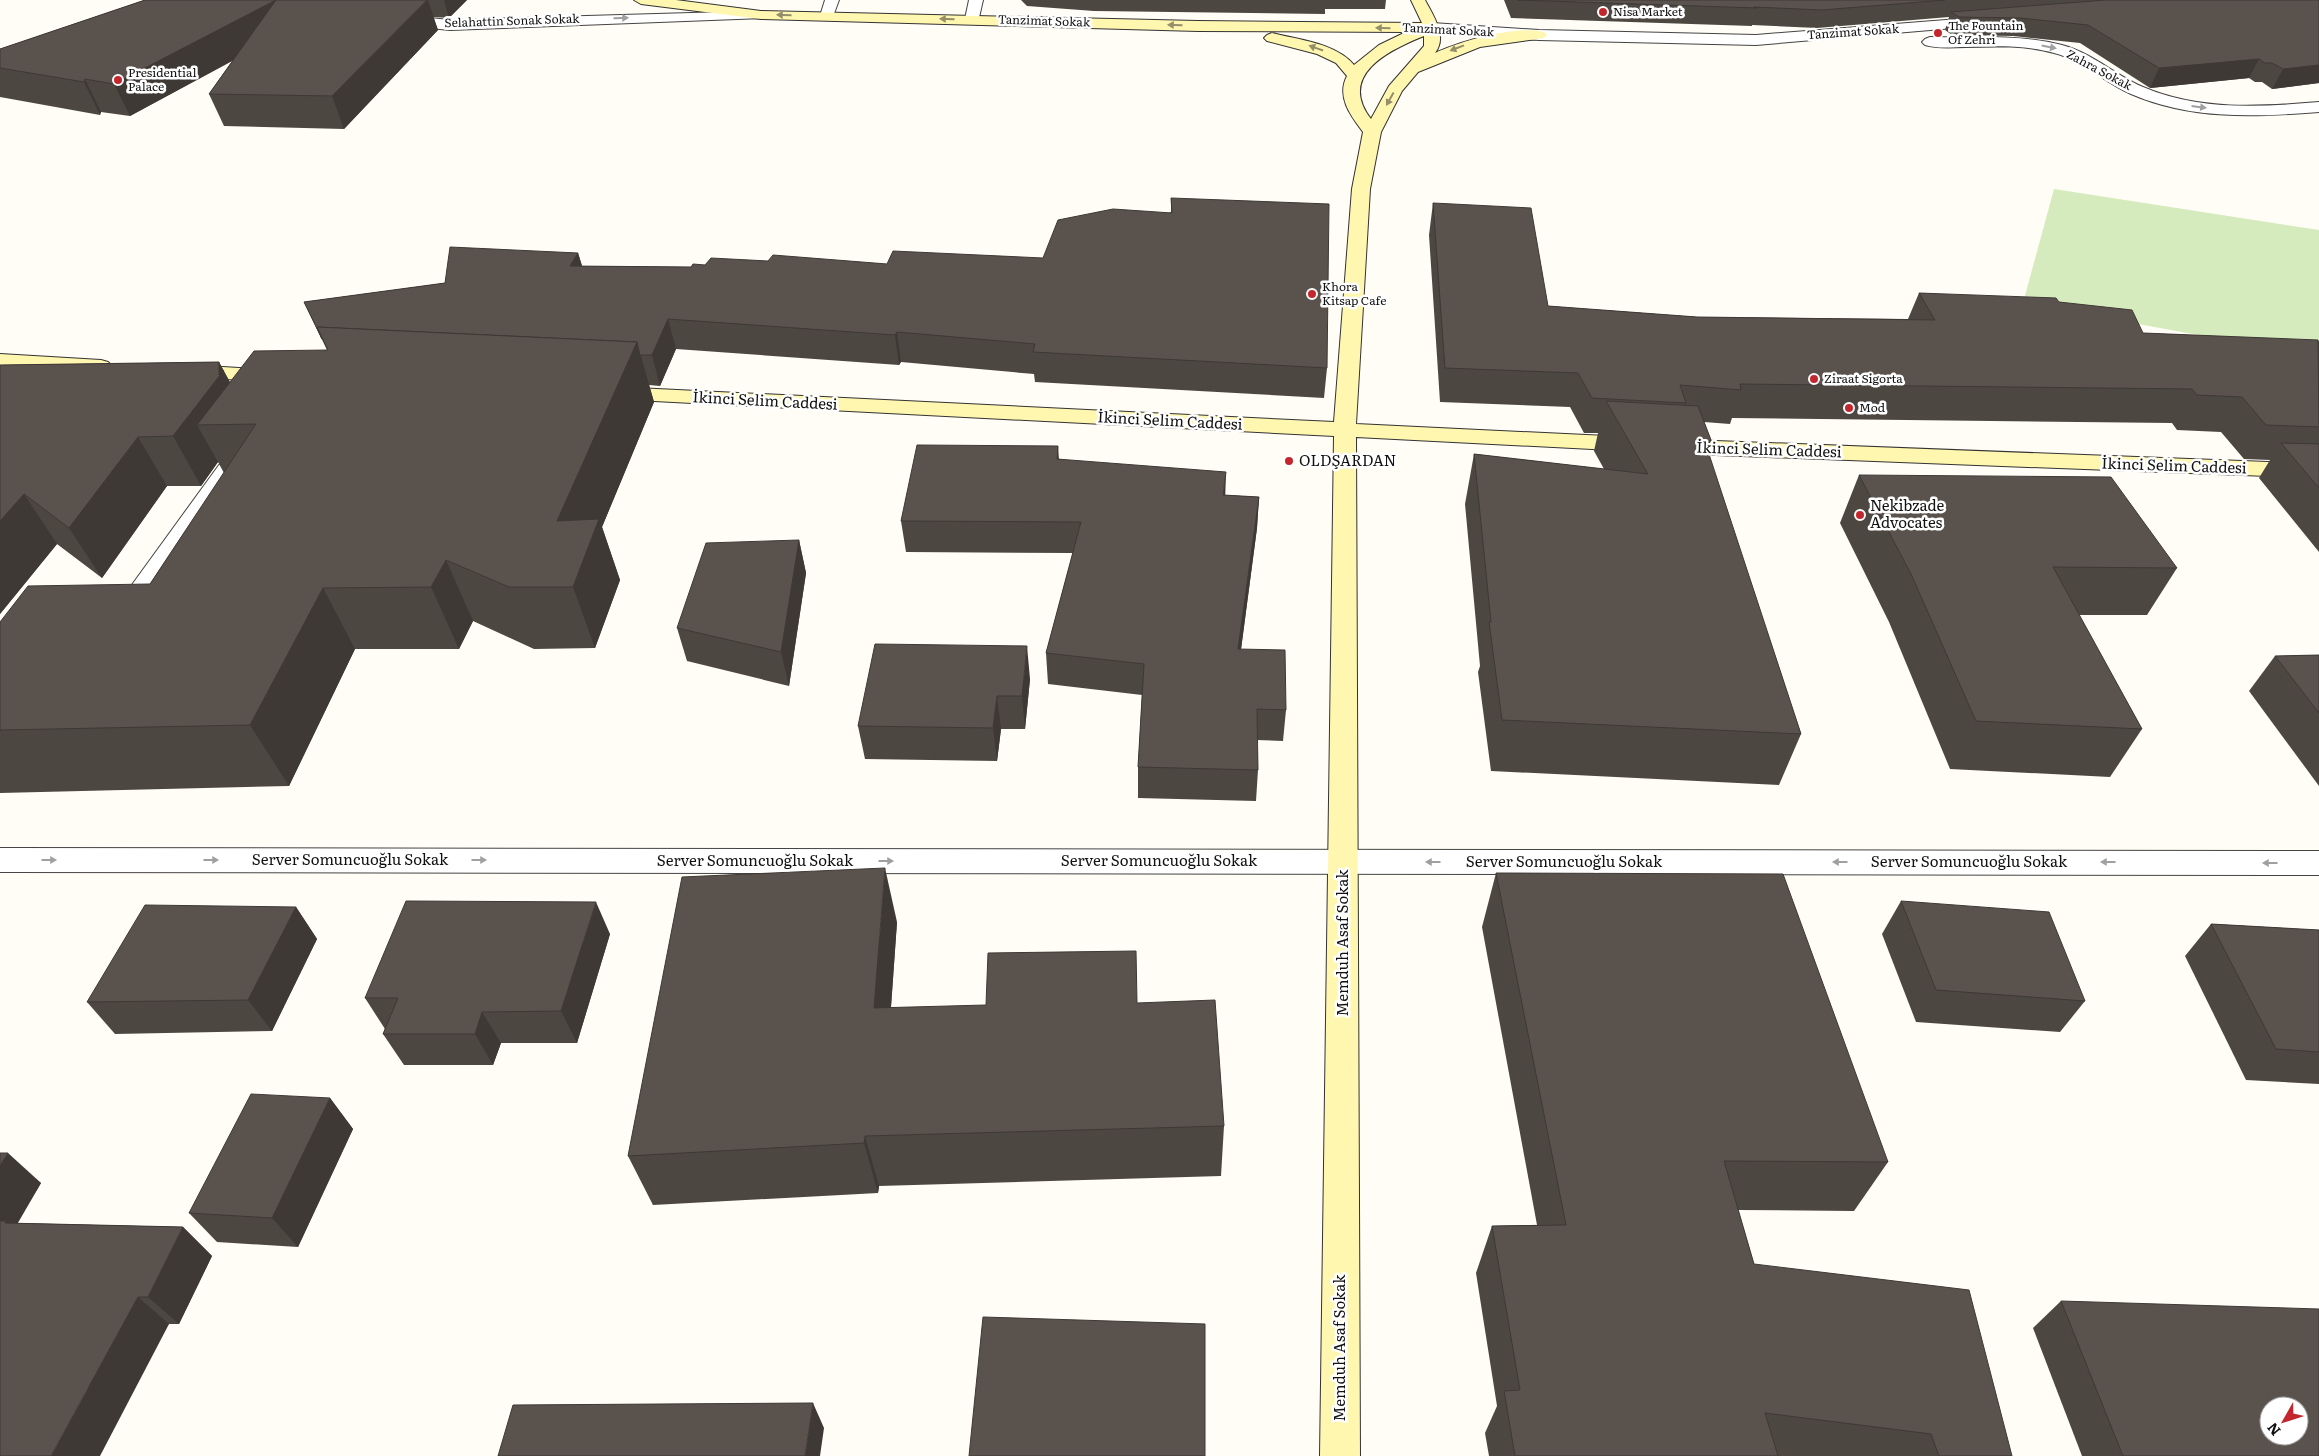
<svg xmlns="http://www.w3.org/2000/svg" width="2319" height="1456" viewBox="0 0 2319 1456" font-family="Literata,serif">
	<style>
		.green { fill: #d5ebbd }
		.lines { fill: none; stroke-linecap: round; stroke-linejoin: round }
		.lane-casing { stroke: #444; stroke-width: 2 }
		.street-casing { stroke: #444; stroke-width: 2 }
		.secondary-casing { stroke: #333; stroke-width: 2 }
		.lane { fill: #fff; fill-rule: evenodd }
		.street { fill: #fff; fill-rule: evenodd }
		.secondary { fill: #fff6b0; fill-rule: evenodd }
		.wall { fill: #4d4742 }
		.shaded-wall { fill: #3f3936 }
		.building { fill: #5a524d; stroke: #3f3936; fill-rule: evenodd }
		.oneway { fill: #948f68 }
		.oneway2 { fill: #a0a0a0 }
		.poi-dot { fill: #c4262e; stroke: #fff; stroke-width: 2 }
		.labels { text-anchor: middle; stroke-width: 5; stroke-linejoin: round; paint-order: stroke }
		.far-poi-label { font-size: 12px; fill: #111; stroke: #fff; text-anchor: start }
		.far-street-label { font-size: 12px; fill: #111; stroke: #fff }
		.street-label { font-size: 15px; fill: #111; stroke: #fff }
		.poi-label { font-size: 15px; fill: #111; stroke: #fff; text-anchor: start }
	</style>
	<rect width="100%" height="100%" fill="#fffdf5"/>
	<path class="green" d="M2054,189L2319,230V357L2023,303Z"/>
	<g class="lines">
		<g class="lane-casing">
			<g id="lane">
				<path d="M825,0H839L832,19H822L820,16Z"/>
				<path d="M227,463L235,465L238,470L144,605C132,613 126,620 111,616L107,610L111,604L126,593L219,465Z"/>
			</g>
		</g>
		<g class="street-casing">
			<g id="street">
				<path d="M969,0H983L978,22L973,24L965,19Z"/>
				<path d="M761,11L766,12L768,15L766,18L450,30L399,25L391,20L399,15L450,20Z"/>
				<path d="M1984,17L1992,22L1989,25L1756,45L1539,40L1432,33L1424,28L1432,23L1539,30L1756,35Z"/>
				<path d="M1930,37C1974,38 2019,34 2062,45C2092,53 2115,75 2143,87C2199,111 2260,107 2319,102V112C2255,117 2191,120 2131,94C2104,82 2082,60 2054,53C2026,45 1995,46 1966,47C1953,47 1938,49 1925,45L1922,42L1925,39Z"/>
				<path d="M0,848L2319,851V875L0,872Z"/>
			</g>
		</g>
		<g class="secondary-casing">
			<g id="secondary">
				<path d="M634,0H676L761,11L1198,21L1422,23L1411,0H1425C1433,15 1448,37 1435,53C1461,41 1516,25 1544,32L1547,35L1544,38L1480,47L1418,72L1402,91L1381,132L1370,189L1356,424L1690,440L2319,464V478L1690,454L1356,437L1360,1456H1320L1334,436L616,399L608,398L605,393L608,388L616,387L1334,422L1352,189L1363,132C1351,116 1336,97 1347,76L1336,63L1317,54L1267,41L1264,38L1267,35L1272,33C1299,40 1336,43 1354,65L1379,45L1406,32L1198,31L761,19L641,4ZM1424,36V46L1389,86L1371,119C1337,75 1389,50 1424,36Z"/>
				<path d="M0,354L101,360L108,362L112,366L108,370L101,372L0,366Z"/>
				<path d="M189,365L273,370L281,371L284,376L281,381L273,382L181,376L178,371L181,366Z"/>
			</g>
		</g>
		<use href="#lane" class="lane"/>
		<use href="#street" class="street"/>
		<use href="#secondary" class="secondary"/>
	</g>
	<g class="wall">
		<path d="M145,0H467L449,18L433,17L438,30L344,129L224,126L209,94L233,60L130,116L101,112L100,115L0,97V49Z"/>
		<path d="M1021,0H1386L1385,9H1325V14L1094,11L1027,6Z"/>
		<path d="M1504,0H2319V83L2272,89L2262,82H2255L2249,78L2150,88L2080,43L2013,36L1952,35L1945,30L1949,17L1817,28L1752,25V26L1511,18Z"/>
		<path d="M1171,198L1327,368L1324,398L1035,382L1034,374L901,362L899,365L676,349L660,386L649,385L654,402L602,527L620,580L595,648L534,649L473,621L459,649H355L289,786L0,793V622L150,584L224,473L218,462L201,486H167L102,578L57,544L0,614V365L219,362L230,382L327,350L304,302L445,283L578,253L582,266L691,267L705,265L768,261L887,264L1043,258L1171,212Z"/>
		<path d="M1433,203L1548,306L1697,317L1908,319L1919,293L2059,302L2143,333L2319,341V552L2259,478L2270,460L2244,459L2221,432L2177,430L2172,423L1732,418L1730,424L1704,422L1711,440L1707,451L1801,734L1779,785L1491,771L1478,672L1480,666L1465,504L1474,454L1604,469L1594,451L1598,433H1584L1570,407L1440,402L1429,235Z"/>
		<path d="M1058,446L1059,459L1225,495L1259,497L1257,528L1241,649L1286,710L1283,741L1257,740L1258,770L1256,801L1138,798V767L1142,695L1048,684L1046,653L1073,553L906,552L901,521Z"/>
		<path d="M1859,475L2177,568L2147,615H2079L2142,729L2110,777L1950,769L1889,622L1840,523Z"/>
		<path d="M799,540L806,573L789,686L687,661L677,628Z"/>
		<path d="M2319,655V786L2249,691L2275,656Z"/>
		<path d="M1030,679L1025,729H1001L997,761L865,759L858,726Z"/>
		<path d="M1496,873L1888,1162L1854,1211L1738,1210L1754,1264L2012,1456H1489L1485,1433L1497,1406L1476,1273L1492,1226L1537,1225L1482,927Z"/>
		<path d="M1901,901L2085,1001L2060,1032L1916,1022L1882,934Z"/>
		<path d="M296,907L317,939L272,1031L115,1034L87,1002Z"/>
		<path d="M897,922L891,1008L1137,1003L1224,1126L1221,1176L879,1186L878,1193L653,1205L628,1156Z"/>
		<path d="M2211,924L2319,930V1084L2246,1080L2185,956Z"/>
		<path d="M610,934L577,1043H501L493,1065H404L383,1034L385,1029L365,998Z"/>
		<path d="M330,1098L353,1129L298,1247L217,1242L189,1213Z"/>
		<path d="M0,1153L41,1183L17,1223L183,1227L212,1256L179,1324H169L0,1456Z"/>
		<path d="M2061,1301L2319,1456H2082L2033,1328Z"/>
	</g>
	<g class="shaded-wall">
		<path d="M276,0L288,31L130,116L114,84Z"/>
		<path d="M428,0L438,30L344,129L332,96Z"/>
		<path d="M444,0H467L449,18Z"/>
		<path d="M2259,59L2249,78L2150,88L2159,68Z"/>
		<path d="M2319,65V83L2272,89L2283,69Z"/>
		<path d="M85,79L101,112L100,115L84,82Z"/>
		<path d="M578,253L587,282L570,266Z"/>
		<path d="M668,319L676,349L660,386L652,355Z"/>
		<path d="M897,332L901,362L899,365L895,335Z"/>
		<path d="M637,342L654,402L602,527L620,580L595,648L573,587L557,521Z"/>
		<path d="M219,362L249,419L197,425L218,462L201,486L173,436Z"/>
		<path d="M138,437L167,486L102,578L69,528Z"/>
		<path d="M1711,440L1695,490L1705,442Z"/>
		<path d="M1226,472L1225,503L1223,495Z"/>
		<path d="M24,494L57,544L0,614V521Z"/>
		<path d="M1259,497L1257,528L1237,680L1238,649Z"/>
		<path d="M799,540L806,573L789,686L781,652Z"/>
		<path d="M446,560L473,621L459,649L431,587Z"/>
		<path d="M323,588L355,649L289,786L250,725Z"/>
		<path d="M1027,646L1030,679L1025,729L1022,696Z"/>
		<path d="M997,696L1001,729L997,761L993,728Z"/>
		<path d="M885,868L897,922L887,1061L874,1008Z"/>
		<path d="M596,902L610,934L577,1043L561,1011Z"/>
		<path d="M296,907L317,939L272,1031L248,1000Z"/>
		<path d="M482,1012L501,1043L493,1065L475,1034Z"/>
		<path d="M330,1098L353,1129L298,1247L272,1218Z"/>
		<path d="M865,1136L879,1186L878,1193L864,1143Z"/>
		<path d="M8,1153L41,1183L15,1228L0,1246V1166Z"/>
		<path d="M183,1227L212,1256L179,1324L148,1297Z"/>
		<path d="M138,1297L169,1324L100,1456H51Z"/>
		<path d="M813,1403L824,1428L820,1456H805Z"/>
	</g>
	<g class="building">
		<path d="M145,0H427L332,96L209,94L276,0L114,84L85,79L84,82L0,68V49Z"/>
		<path d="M1517,0H1945L1822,10L1754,7L1757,8Z"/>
		<path d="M2106,0H2319V65L2283,69L2272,63H2265L2259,59L2159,68L2088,25L2020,18L1959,17L1951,12Z"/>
		<path d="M1171,198L1329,204L1327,368L1033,352L1035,344L897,332L895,335L668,319L652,355H640L637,342L317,327L322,339L304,302L445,283L450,247L578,253L570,266L691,267L693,264L705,265L711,258L768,261L773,255L887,264L893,251L1043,258L1058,220L1113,209L1172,213Z"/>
		<path d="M1433,203L1531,208L1548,306L1697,317L1935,320L1919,293L2056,298L2059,302L2132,310L2143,333L2318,340L2319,427L2266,425L2242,397L2197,395L2192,389L1740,384L1741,390L1680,385L1686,403L1592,398L1578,373L1445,368Z"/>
		<path d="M317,327L637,342L557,521L599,519L573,587H509L446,560L431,587L323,588L250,725L0,730V622L28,586L150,584L256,424L197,425L254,351L328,350Z"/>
		<path d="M219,362V375L224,370L173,436L138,437L69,528L24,494L0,521V365Z"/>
		<path d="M1606,401L1698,406L1711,440L1705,442L1801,734L1502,720L1489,622H1491L1474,454L1648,474Z"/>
		<path d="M2281,443L2319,444V488Z"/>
		<path d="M917,445L1058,446L1057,459L1226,472L1223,495L1259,497L1238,649L1285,650L1286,710L1257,709L1258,770L1138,767L1144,664L1046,653L1081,522L901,521Z"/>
		<path d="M1859,475L2111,477L2177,568L2053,567L2142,729L1976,721L1911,574Z"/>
		<path d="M799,540L781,652L677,628L706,543Z"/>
		<path d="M875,644L1027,646L1022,696H997L993,728L858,726Z"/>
		<path d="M2319,655V713L2275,656Z"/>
		<path d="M885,868L874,1008L986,1005L988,953L1136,951L1137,1003L1215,1000L1224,1126L865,1136L864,1143L628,1156L682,877Z"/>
		<path d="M1496,873L1783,874L1888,1162L1724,1161L1754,1264L1969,1290L2012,1456H1939L1931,1434L1765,1413L1778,1456H1515L1504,1391L1520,1390L1492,1226L1566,1225Z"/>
		<path d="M406,901L596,902L561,1011L482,1012L475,1034H383L398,998H365Z"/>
		<path d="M1901,901L2049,912L2085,1001L1936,990Z"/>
		<path d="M145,905L296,907L248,1000L87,1002Z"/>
		<path d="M2211,924L2319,930V1052L2276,1049Z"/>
		<path d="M251,1094L330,1098L272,1218L189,1213Z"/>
		<path d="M0,1153H8L0,1166Z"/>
		<path d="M0,1221H6L5,1223L183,1227L148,1297H138L51,1456H0Z"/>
		<path d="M2061,1301L2319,1309V1456H2123ZM2269,1406H2299V1436H2269Z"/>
		<path d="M983,1317L1205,1324V1456H969Z"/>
		<path d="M813,1403L805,1456H498L513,1405Z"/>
	</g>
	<defs><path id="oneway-solid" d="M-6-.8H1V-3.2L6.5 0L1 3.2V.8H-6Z" transform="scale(1.25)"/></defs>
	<g class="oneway">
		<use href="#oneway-solid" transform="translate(784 15) rotate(-179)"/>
		<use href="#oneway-solid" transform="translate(947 19) rotate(-179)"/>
		<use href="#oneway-solid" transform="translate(1175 25) rotate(-178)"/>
		<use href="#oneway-solid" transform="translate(1383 28) rotate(-179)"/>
		<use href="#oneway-solid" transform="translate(1316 48) rotate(-161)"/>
		<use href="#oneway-solid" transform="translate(1457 48) rotate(159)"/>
		<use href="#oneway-solid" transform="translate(1390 99) rotate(119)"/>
	</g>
	<g class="oneway2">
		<use href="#oneway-solid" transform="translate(621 18) rotate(-1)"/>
		<use href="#oneway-solid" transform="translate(2049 47) rotate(11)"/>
		<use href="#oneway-solid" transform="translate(2199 107) rotate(7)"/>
		<use href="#oneway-solid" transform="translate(49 860)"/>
		<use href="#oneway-solid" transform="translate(211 860)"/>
		<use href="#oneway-solid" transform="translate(479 860)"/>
		<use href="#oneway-solid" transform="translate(886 861)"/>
		<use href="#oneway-solid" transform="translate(1433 862) rotate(-180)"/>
		<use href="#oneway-solid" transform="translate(1840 862) rotate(-180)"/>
		<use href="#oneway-solid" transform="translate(2108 862) rotate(-180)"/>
		<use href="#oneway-solid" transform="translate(2270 863) rotate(-180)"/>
	</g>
	<g class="poi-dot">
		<circle cx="1603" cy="12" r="5"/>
		<circle cx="1938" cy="33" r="5"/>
		<circle cx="118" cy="80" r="5"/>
		<circle cx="1312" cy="294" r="5"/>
		<circle cx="1814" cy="379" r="5"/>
		<circle cx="1849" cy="408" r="5"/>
		<circle cx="1289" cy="461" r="5"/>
		<circle cx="1860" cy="515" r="5"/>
	</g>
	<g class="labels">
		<g class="far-poi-label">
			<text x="1613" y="16">Nisa Market</text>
			<text x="1948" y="30">The Fountain<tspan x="1948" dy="14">Of Zehri</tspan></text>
			<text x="128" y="77">Presidential<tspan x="128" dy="14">Palace</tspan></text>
			<text x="1322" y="291">Khora<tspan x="1322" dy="14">Kitsap Cafe</tspan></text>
			<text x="1824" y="383">Ziraat Sigorta</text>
			<text x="1859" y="412">Mod</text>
		</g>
		<g class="far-street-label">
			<text transform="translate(512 21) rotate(-2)" y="4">Selahattin Sonak Sokak</text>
			<text transform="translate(1044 21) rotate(2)" y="4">Tanzimat Sokak</text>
			<text transform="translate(1448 30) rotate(3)" y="4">Tanzimat Sokak</text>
			<text transform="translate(1853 32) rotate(-4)" y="4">Tanzimat Sokak</text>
			<text transform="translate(2099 70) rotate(28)" y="4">Zahra Sokak</text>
		</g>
		<g class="street-label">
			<text transform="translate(765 401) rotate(3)" y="5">İkinci Selim Caddesi</text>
			<text transform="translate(1170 421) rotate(3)" y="5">İkinci Selim Caddesi</text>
			<text transform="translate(1769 450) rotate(2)" y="5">İkinci Selim Caddesi</text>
			<text transform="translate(2174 466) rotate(2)" y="5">İkinci Selim Caddesi</text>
			<text x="350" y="865">Server Somuncuoğlu Sokak</text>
			<text x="755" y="866">Server Somuncuoğlu Sokak</text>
			<text x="1159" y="866">Server Somuncuoğlu Sokak</text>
			<text x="1564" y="867">Server Somuncuoğlu Sokak</text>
			<text x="1969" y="867">Server Somuncuoğlu Sokak</text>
			<text transform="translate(1343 943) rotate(-90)" y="5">Memduh Asaf Sokak</text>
			<text transform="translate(1340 1348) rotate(-90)" y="5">Memduh Asaf Sokak</text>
		</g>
		<g class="poi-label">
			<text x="1299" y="466">OLDŞARDAN</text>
			<text x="1870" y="511">Nekibzade<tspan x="1870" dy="17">Advocates</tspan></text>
		</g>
	</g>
	<g transform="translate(2284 1421) rotate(231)"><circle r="24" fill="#ffffff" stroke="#a0a0a0"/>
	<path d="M0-4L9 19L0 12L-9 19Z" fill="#c4262e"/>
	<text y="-8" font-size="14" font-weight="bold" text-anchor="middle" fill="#111111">N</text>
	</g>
</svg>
